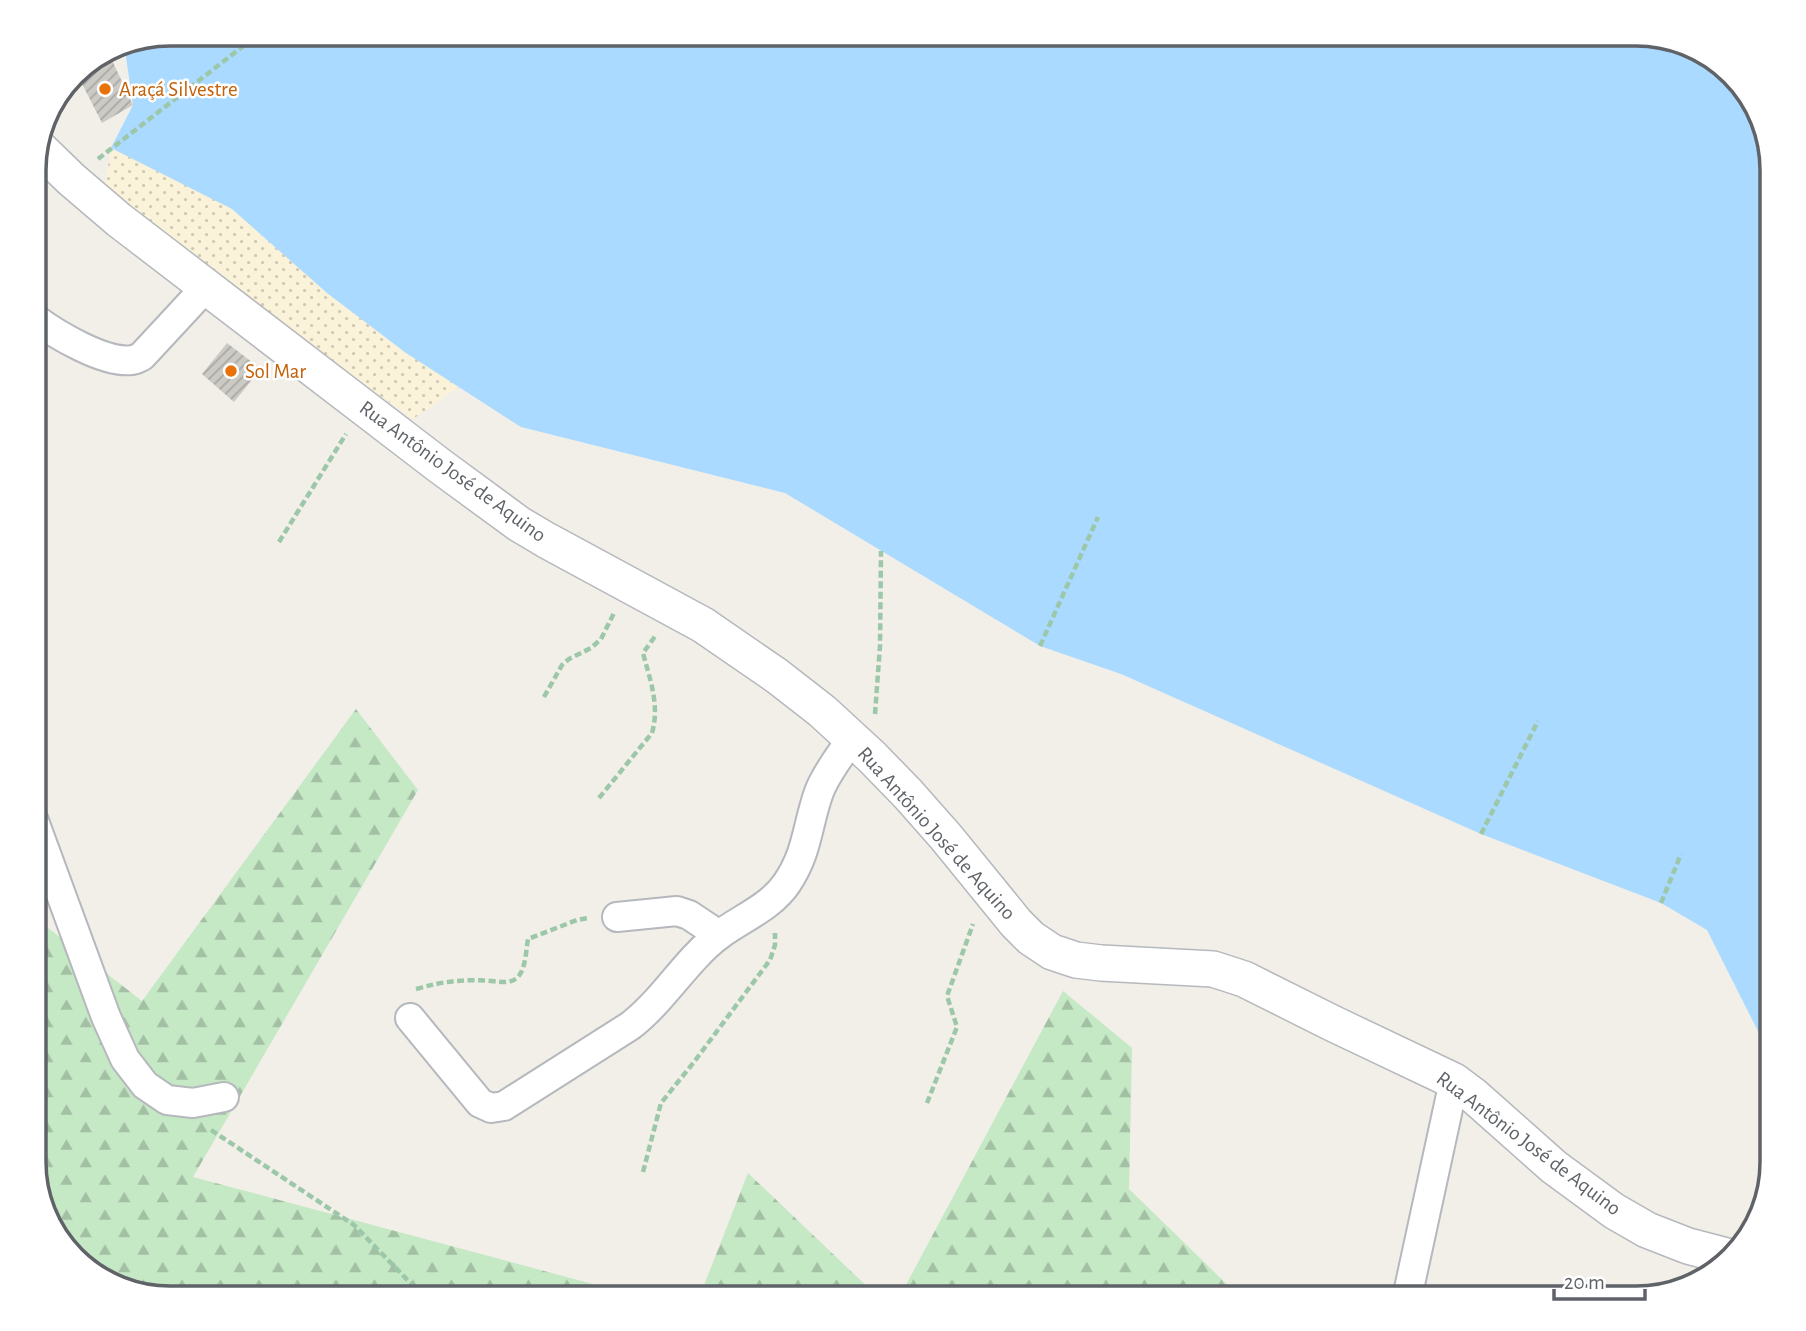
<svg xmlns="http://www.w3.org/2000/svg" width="1806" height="1331" viewBox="0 0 1806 1331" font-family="'Alegreya Sans',sans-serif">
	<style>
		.forest { fill: url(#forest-firs) }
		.sand { fill: url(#sand-dots) }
		.water { fill: #aadaff }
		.building { fill: url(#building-hatch) }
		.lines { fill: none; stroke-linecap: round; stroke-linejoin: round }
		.minor-casing { stroke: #b5b8bc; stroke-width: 32 }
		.tertiary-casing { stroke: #b5b8bc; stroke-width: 38 }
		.path { stroke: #9cc7a9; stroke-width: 4.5; stroke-dasharray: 7 3.5; stroke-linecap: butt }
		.minor { stroke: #fff; stroke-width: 28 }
		.tertiary { stroke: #fff; stroke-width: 35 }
		.food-dot { fill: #e8710a; stroke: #fff; stroke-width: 2.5 }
		.labels { text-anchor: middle; stroke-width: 5; stroke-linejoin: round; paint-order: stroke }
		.food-label { font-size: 21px; fill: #c56008; stroke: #fff; text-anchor: start }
		.street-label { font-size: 21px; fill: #5f6368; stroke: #fff }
		.rim { fill: none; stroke: #5f6368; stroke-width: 3.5 }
	</style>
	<defs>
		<pattern id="forest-firs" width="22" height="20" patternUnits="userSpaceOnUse" patternTransform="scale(1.75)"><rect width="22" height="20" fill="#c5e8c5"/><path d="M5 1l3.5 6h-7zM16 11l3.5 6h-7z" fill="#a3c0a4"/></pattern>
		<pattern id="sand-dots" width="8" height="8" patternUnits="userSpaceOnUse" patternTransform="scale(1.75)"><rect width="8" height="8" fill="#fbf3d9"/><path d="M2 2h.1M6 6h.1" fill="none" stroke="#cec8b4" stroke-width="1.8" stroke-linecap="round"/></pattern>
		<pattern id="building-hatch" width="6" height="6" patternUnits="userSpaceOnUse" patternTransform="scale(1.75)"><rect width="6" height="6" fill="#cccac5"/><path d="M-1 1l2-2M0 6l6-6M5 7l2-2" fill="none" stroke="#a9a8a4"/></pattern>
	</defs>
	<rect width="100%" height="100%" fill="#f1efe8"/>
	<g class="forest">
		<path d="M356,709L418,790L193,1177L645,1298H169L86,1269L47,1222L34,1170V917L142,1001Z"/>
		<path d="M1063,991L1132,1048L1129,1189L1241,1298H899Z"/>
		<path d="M748,1173L879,1298H699Z"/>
	</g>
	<path class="sand" d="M111,148L232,209L327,293L406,353L459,387L413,419L241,297L104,192Z"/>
	<path class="water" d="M170,33H1637L1720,62L1759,110L1773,169V1061L1707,930L1661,903L1481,834L1121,674L1040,646L785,493L521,427L406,353L327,293L232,209L111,148L133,105L125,50Z"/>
	<g class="building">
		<path d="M110,56L133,105L102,123L76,72L79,67Z"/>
		<path d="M227,343L261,369L234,402L202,374Z"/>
	</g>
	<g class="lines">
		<g class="minor-casing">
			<g id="minor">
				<path d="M34,318C55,334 105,364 132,360C134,360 141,357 142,356L206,287"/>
				<path d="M34,821L106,1017L125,1059L145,1085L167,1100L193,1103L224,1097"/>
				<path d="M617,917L677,911L689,915L719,935"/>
				<path d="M410,1018L480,1103L491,1108L504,1106L630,1026C664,1000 685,961 719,935C742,918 771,907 787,883C808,852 807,825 819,792C826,773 841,755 852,738"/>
				<path d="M1407,1298L1454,1081"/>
			</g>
		</g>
		<g class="tertiary-casing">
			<path id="tertiary" d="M37,146L71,179L119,220L440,466L519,524L546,540L703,625L777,676L822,711L872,757L908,794L946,837L1016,923L1031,938L1052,952L1076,960L1101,963L1213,969L1244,979L1332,1023L1454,1081L1474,1096L1554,1167L1614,1211L1647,1230L1688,1246L1730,1257"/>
		</g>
		<g class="path">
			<path d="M98,159L260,33"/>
			<path d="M279,542L346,434"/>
			<path d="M1040,646L1098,517"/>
			<path d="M544,697L562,665L569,659L591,648L601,639L614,613"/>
			<path d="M875,714L880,646L881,551"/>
			<path d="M599,798L652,733C660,705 650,680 643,653L656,635"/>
			<path d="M1481,834L1538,721"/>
			<path d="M1661,903L1681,854"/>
			<path d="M416,989C444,981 463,979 492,981C502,982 511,984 518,977C526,968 526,950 528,939L577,920L588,918"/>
			<path d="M927,1103L957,1027L947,996L973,924"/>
			<path d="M211,1130L354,1225L425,1298"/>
			<path d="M643,1172L661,1103L694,1062L770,960L775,945V933"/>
		</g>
		<use href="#minor" class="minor"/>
		<use href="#tertiary" class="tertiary"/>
	</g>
	<g class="food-dot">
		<circle cx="105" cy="89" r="7"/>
		<circle cx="231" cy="371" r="7"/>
	</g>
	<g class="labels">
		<g class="food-label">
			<text x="119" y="96">Araçá Silvestre</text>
			<text x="245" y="378">Sol Mar</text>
		</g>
		<g class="street-label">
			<text transform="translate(453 471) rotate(36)" y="7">Rua Antônio José de Aquino</text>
			<text transform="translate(937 833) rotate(48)" y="7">Rua Antônio José de Aquino</text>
			<text transform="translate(1529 1143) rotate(37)" y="7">Rua Antônio José de Aquino</text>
		</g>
	</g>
	<path d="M0 0H1806V1331H0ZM170 46H1636A124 124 0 0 1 1760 170V1162A124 124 0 0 1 1636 1286H170A124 124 0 0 1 46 1162V170A124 124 0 0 1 170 46Z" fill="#fff" fill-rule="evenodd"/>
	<path class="rim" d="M170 46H1636A124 124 0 0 1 1760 170V1162A124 124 0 0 1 1636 1286H170A124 124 0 0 1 46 1162V170A124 124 0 0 1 170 46Z"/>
	<path d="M1554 1289v10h91v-10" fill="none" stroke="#5f6368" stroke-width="3.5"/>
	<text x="1564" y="1289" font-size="21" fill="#5f6368" stroke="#ffffff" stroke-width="5" paint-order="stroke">20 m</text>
</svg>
